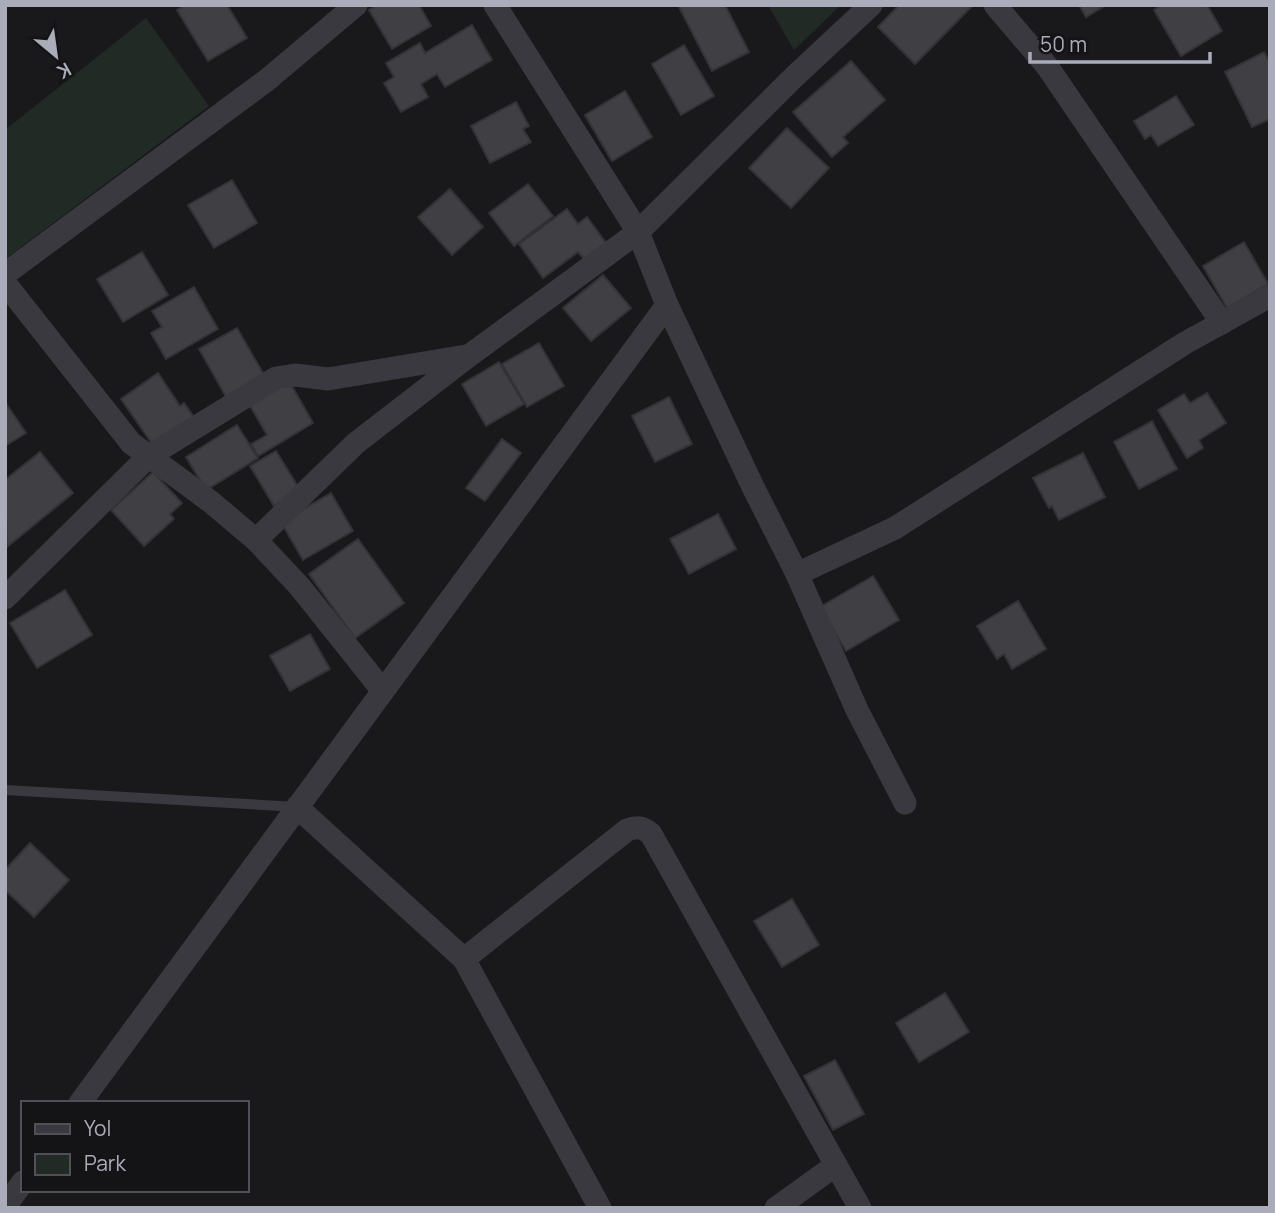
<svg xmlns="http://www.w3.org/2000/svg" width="1275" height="1213" viewBox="0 0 1275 1213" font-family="Manrope,sans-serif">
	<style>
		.green { fill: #222a25 }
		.building { fill: #404044; stroke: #333236; stroke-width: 2 }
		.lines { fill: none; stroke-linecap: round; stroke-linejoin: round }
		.service { stroke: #3a393f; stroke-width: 10 }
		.minor { stroke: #3a393f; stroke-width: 23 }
	</style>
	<rect width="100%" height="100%" fill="#19181a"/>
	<g class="green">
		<path d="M768,5H841L794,50Z"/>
		<path d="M146,18L209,106L5,259V130Z"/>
	</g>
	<g class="building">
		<path d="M185,5H227L247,38L208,61L177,10Z"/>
		<path d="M377,5H419L431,26L392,49L369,10Z"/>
		<path d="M678,5H725L749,52L712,71Z"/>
		<path d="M899,5H972V6L915,64L878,27Z"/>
		<path d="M1079,5H1106L1086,17Z"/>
		<path d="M1162,5H1207L1222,31L1181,56L1154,10Z"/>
		<path d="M472,25L492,60L445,87L437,74L421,84L428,97L401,112L384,83L394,77L386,63L420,43L425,53Z"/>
		<path d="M684,45L714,96L681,115L652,64Z"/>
		<path d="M1264,52L1270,63V119L1252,127L1225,72Z"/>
		<path d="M851,61L885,100L843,137L848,143L832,157L793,112Z"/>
		<path d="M625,91L652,137L612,161L585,115Z"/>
		<path d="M1176,96L1194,125L1158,146L1151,135L1145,139L1134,121Z"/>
		<path d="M516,102L529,126L523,129L531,142L490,163L471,126Z"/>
		<path d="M787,128L829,168L791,208L749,168Z"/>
		<path d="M232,180L257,223L214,248L188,205Z"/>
		<path d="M528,184L553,216L514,246L489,213Z"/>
		<path d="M450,189L483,227L452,255L418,217Z"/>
		<path d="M567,209L578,224L587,217L606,243L584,259L578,252L543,278L519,244Z"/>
		<path d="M1244,242L1268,284L1227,308L1203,266Z"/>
		<path d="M142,252L168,295L123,322L97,279Z"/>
		<path d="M603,275L631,308L591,341L563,308Z"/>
		<path d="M194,287L218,329L166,359L151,333L162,327L152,311Z"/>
		<path d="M237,328L264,375L226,397L199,349Z"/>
		<path d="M539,343L564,386L527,407L502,364Z"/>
		<path d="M499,362L524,404L486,426L462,384Z"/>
		<path d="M158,373L180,406L184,403L196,420L155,448L121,399Z"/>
		<path d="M289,381L313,423L258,456L251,444L267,435L249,404Z"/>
		<path d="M1207,393L1226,423L1199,440L1203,448L1187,458L1158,410L1184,394L1190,403Z"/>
		<path d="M669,397L692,444L655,462L632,416Z"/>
		<path d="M5,402L26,433L5,446Z"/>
		<path d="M1152,421L1177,469L1139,489L1114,442Z"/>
		<path d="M237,425L258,458L206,490L186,457Z"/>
		<path d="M502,439L521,453L485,501L466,488Z"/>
		<path d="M276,451L300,490L274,506L250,466Z"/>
		<path d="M40,452L73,493L7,547L5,480Z"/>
		<path d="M1083,453L1105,497L1059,520L1052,506L1049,508L1033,478Z"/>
		<path d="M153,472L182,503L170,514L174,519L144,546L111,510Z"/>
		<path d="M331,493L353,531L303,560L281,522Z"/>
		<path d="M718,514L736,549L689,574L670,539Z"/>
		<path d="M358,539L404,603L355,638L309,574Z"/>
		<path d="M873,576L899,620L846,651L820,607Z"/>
		<path d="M65,590L92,635L37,668L10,623Z"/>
		<path d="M1018,601L1046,649L1012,669L1004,654L997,659L977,626Z"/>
		<path d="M310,634L330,669L290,691L270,656Z"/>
		<path d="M30,843L69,880L34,917L5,890V870Z"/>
		<path d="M792,899L819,945L782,967L754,921Z"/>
		<path d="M945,993L969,1032L919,1062L896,1023Z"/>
		<path d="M835,1060L864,1114L833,1130L804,1076Z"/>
	</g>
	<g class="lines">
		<path class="service" d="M5,790L297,807"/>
		<g class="minor">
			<path d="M495,5L638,232L667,305L753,487L797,574L857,710L905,803"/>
			<path d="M995,5L1047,66L1222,323"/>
			<path d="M5,274L267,80L356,5"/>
			<path d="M5,283L131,443L211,502L256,540L300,587L383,691"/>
			<path d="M256,540L356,443L470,355L638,232L794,77L871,5"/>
			<path d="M797,574L895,528L1185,343L1270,296"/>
			<path d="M5,598L149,456L276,378L295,375L328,379L466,356"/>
			<path d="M297,807L464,959L600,1208"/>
			<path d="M464,959L627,830C637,826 643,827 651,834L860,1208"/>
			<path d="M80,1103L667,305"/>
			<path d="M5,1206L23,1182"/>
			<path d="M776,1208L836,1165"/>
		</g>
	</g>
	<rect width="1275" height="1213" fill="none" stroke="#abacb9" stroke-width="14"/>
	<rect x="21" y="1101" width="228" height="91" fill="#141315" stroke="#505057" stroke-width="2"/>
	<rect x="35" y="1124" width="35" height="10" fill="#3a393f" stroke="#505057" stroke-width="2"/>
	<text x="84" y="1136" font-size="21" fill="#abacb9">Yol</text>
	<rect x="35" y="1154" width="35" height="21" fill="#222a25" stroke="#505057" stroke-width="2"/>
	<text x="84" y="1171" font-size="21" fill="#abacb9">Park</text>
	<g transform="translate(56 56) rotate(151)" stroke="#141315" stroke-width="5" paint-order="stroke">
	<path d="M0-5L12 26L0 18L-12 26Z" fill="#abacb9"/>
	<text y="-10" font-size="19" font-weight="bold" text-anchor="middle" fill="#abacb9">K</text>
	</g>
	<path d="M1030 52v10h180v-10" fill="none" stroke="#abacb9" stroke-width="3.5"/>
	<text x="1040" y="52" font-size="21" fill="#abacb9" stroke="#141315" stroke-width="5" paint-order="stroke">50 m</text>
</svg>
